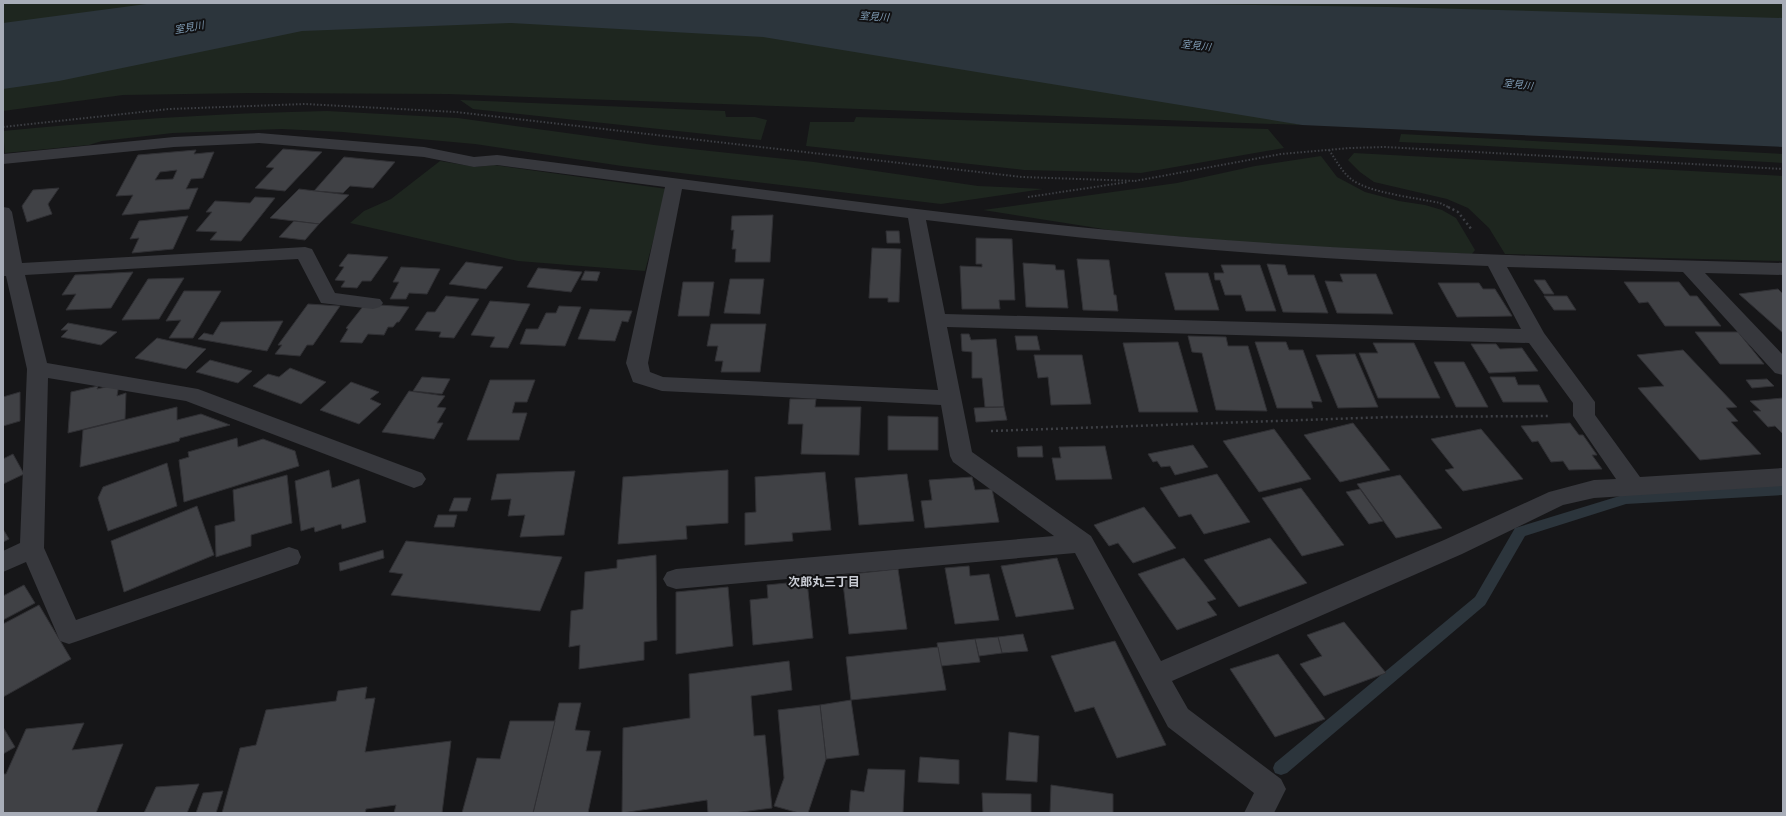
<svg xmlns="http://www.w3.org/2000/svg" width="1786" height="816" viewBox="0 0 1786 816" font-family="Barlow,'Noto Sans JP',sans-serif">
	<style>
		.green { fill: #1e261f }
		.water { fill: #2c353c }
		.lines { fill: none; stroke-linecap: round; stroke-linejoin: round }
		.stream { fill: #2c353c; fill-rule: evenodd }
		.building { fill: #404145; stroke: #303034; fill-rule: evenodd }
		.path-far1 { stroke: #3d3f44; stroke-width: 2; stroke-dasharray: 1.5 2; stroke-linecap: butt }
		.path { stroke: #3d3f44; stroke-width: 2.5; stroke-dasharray: 2 3; stroke-linecap: butt }
		.street { fill: #37383d; fill-rule: evenodd }
		.labels { text-anchor: middle; stroke-width: 4; stroke-linejoin: round; paint-order: stroke }
		.far-water-label { font-size: 10px; font-style: italic; fill: #7f9bb3; stroke: #111113 }
		.neighbourhood-label { font-size: 12px; font-weight: bold; fill: #c9ccd4; stroke: #111113 }
	</style>
	<rect width="100%" height="100%" fill="#161618"/>
	<g class="green">
		<path d="M3,3H186L3,30Z"/>
		<path d="M994,3H1783V24Z"/>
		<path d="M505,17L767,30L1097,83L1302,125L448,94L250,93L123,95L3,111V85L300,26Z"/>
		<path d="M460,100L725,111L726,117H755L767,120L761,140L473,109Z"/>
		<path d="M327,111L458,118L654,145L814,162L978,186L1043,189L941,204L622,166L475,144L343,132L282,129L173,133L102,141L89,145L5,153L3,131C111,121 218,113 327,111Z"/>
		<path d="M856,117L1268,129L1284,148L1141,173L1024,170L806,146L810,122H854Z"/>
		<path d="M1401,134L1783,154V163L1470,145L1399,142Z"/>
		<path d="M1354,153L1783,176V261L1505,254L1489,228L1468,208L1447,199L1374,182L1360,172L1348,160Z"/>
		<path d="M1321,156L1337,177L1365,192L1399,201L1425,205L1442,210L1456,218L1475,250L1472,254L1286,246L1116,231L983,210L1177,183L1255,166Z"/>
		<path d="M440,161L476,167L494,165L667,189L645,271L518,261L350,223L364,211L391,199Z"/>
	</g>
	<path class="water" d="M154,3H1107L1389,7L1783,18V147L1302,125L763,37L511,23L302,31L59,81L3,89V23Z"/>
	<g class="lines">
		<path class="stream" d="M1783,485V495L1626,504L1525,536L1485,605L1287,773L1281,775L1275,773L1273,768L1275,763L1475,597L1515,528L1626,494Z"/>
	</g>
	<g class="building">
		<path d="M283,149L322,152L285,191L255,188L274,168L266,167Z"/>
		<path d="M196,150L194,154L214,152L203,178L191,179L186,189L198,188L189,209L122,215L133,195L116,196L138,155ZM177,170L173,179L155,180L160,172Z"/>
		<path d="M344,157L395,162L373,188L350,186L343,193L314,191Z"/>
		<path d="M59,188L48,204L52,214L27,222L22,206L33,190Z"/>
		<path d="M299,189L349,195L319,224L270,218Z"/>
		<path d="M255,197L275,198L241,241L210,240L217,232L196,231L212,212H206L215,201L250,203Z"/>
		<path d="M773,215L770,262H735L736,249H732L734,230H731L732,216Z"/>
		<path d="M188,216L173,249L132,253L139,238L130,239L139,221Z"/>
		<path d="M294,221L319,224L305,240L279,237Z"/>
		<path d="M886,231H899L900,243H887Z"/>
		<path d="M976,238L1012,239L1015,300H999L1000,309H962L960,266L982,267V264H976Z"/>
		<path d="M872,248L901,249L899,302H888V298H869Z"/>
		<path d="M348,254L388,257L371,281H362L357,288L341,287L345,281L335,280L344,267L339,266Z"/>
		<path d="M1077,259L1109,260L1114,295H1116L1118,311L1083,310Z"/>
		<path d="M466,262L503,267L486,289L449,284Z"/>
		<path d="M1023,263L1055,265L1056,270H1064L1068,308L1026,307Z"/>
		<path d="M1267,264L1285,265L1288,275H1314L1328,313L1283,312Z"/>
		<path d="M1221,265H1260L1276,311H1246L1241,295H1225L1220,280H1215L1214,273H1224Z"/>
		<path d="M401,267L440,269L427,294L409,293L406,299H390L399,282H393Z"/>
		<path d="M538,268L582,272L571,292L527,287Z"/>
		<path d="M585,271L600,272L597,281L581,280Z"/>
		<path d="M133,272L111,308L66,310L76,294L62,295L75,275Z"/>
		<path d="M1165,273H1208L1219,310H1175Z"/>
		<path d="M1340,274H1376L1393,314L1337,313L1325,281L1343,282Z"/>
		<path d="M184,278L159,319L122,320L148,279Z"/>
		<path d="M730,279H764L760,314L724,313Z"/>
		<path d="M1534,280H1545L1554,294H1544Z"/>
		<path d="M683,282H714L709,316H678Z"/>
		<path d="M1624,282H1679L1690,296H1697L1721,326H1665L1648,302L1639,303Z"/>
		<path d="M1438,283H1479L1483,289H1495L1512,316L1457,317Z"/>
		<path d="M1778,289L1783,294V333L1739,294Z"/>
		<path d="M184,291H221L193,338H169L181,320L166,321Z"/>
		<path d="M446,296L479,299L454,338L439,337L441,332L415,330L427,312H435Z"/>
		<path d="M1544,296H1567L1576,310H1554Z"/>
		<path d="M490,301L530,304L508,348L490,347L495,337L471,335Z"/>
		<path d="M308,304L340,306L313,345H307L300,356L275,354L282,345H278Z"/>
		<path d="M365,304L409,307L399,322H397L393,327H388L384,335L368,334L362,343L340,342L348,329L346,328Z"/>
		<path d="M559,306L581,307L565,346L520,344L526,329H538L546,313H556Z"/>
		<path d="M590,309L632,311L628,322L622,321L615,341L578,339Z"/>
		<path d="M283,321L267,351L198,339L204,333L213,335L221,322Z"/>
		<path d="M68,323L117,332L101,345L61,337L68,330H61Z"/>
		<path d="M711,324H766L760,372H721L723,361H715L718,346H707Z"/>
		<path d="M1695,332H1738L1764,364H1720Z"/>
		<path d="M961,334H969L971,340L996,339L1004,407H985L982,378H972V352L962,351Z"/>
		<path d="M1015,336H1037L1040,350H1017Z"/>
		<path d="M1188,336L1226,337L1228,346H1248L1267,411L1216,410L1202,353L1192,352Z"/>
		<path d="M157,338L206,349L186,369L135,358Z"/>
		<path d="M1178,342L1198,412H1139L1123,343Z"/>
		<path d="M1255,342H1286L1289,350H1303L1322,402L1311,401L1313,408H1277Z"/>
		<path d="M1373,343H1414L1440,398H1378L1359,353H1378Z"/>
		<path d="M1471,344H1496L1500,349L1522,348L1538,371L1489,373Z"/>
		<path d="M1683,350L1737,407L1726,408L1738,421L1731,422L1761,454L1700,460L1638,388L1664,386L1637,355Z"/>
		<path d="M1355,354L1378,407L1338,408L1316,355Z"/>
		<path d="M1034,355H1082L1091,404L1051,405L1048,377L1038,378Z"/>
		<path d="M210,360L252,371L238,383L196,372Z"/>
		<path d="M1434,362H1464L1488,407H1456Z"/>
		<path d="M290,368L326,382L301,404L253,386L268,374L279,377Z"/>
		<path d="M422,377L450,379L442,394L413,391Z"/>
		<path d="M1490,377H1515L1518,385H1539L1548,402H1503Z"/>
		<path d="M1767,379L1774,386L1752,388L1746,380Z"/>
		<path d="M490,380H535L527,402H515L512,413H527L519,440H467Z"/>
		<path d="M351,382L379,392L370,399L381,404L359,424L320,410Z"/>
		<path d="M119,384L117,396L126,393L125,419L68,433L71,392L98,386L97,389Z"/>
		<path d="M409,391L445,396L437,407L446,408L437,423H443L434,439L382,432Z"/>
		<path d="M20,392V421L3,426V397Z"/>
		<path d="M1783,398V434L1775,426L1768,427L1753,411H1761L1750,401Z"/>
		<path d="M790,399H816L815,407H861L859,455L801,454L803,424H788Z"/>
		<path d="M177,407V420L201,414L230,425L180,438L179,441L80,467L83,430Z"/>
		<path d="M1004,407L1007,420L976,422L974,408Z"/>
		<path d="M888,416L938,417V450H888Z"/>
		<path d="M1353,423L1390,470L1340,482L1304,435Z"/>
		<path d="M1570,423L1579,435H1583L1597,455H1592L1602,469L1569,470L1563,461L1551,462L1538,441L1532,442L1521,426Z"/>
		<path d="M1274,429L1311,479L1259,492L1223,441Z"/>
		<path d="M1481,429L1523,479L1463,491L1445,470L1454,468L1431,439Z"/>
		<path d="M237,438L238,447L263,439L295,451L299,466L184,502L179,460L189,457L188,452Z"/>
		<path d="M1193,445L1208,467L1175,475L1170,466L1161,467L1157,461L1153,462L1148,454Z"/>
		<path d="M1042,446L1043,457H1018L1017,447Z"/>
		<path d="M1105,446L1112,479L1056,480L1052,458H1061L1059,447Z"/>
		<path d="M13,454L24,474L3,484V459Z"/>
		<path d="M167,463L177,506L108,531L98,498L103,487Z"/>
		<path d="M329,470L332,488L359,479L366,522L342,529L341,524L315,532L314,527L301,531L295,481Z"/>
		<path d="M728,470V523L686,526L687,539L618,544L623,477Z"/>
		<path d="M575,471L564,535L520,537L525,515L508,516L511,499L491,500L497,474Z"/>
		<path d="M825,472L831,530L792,533L793,541L745,545V513L756,512L755,477Z"/>
		<path d="M907,474L914,521L859,525L855,478Z"/>
		<path d="M1217,474L1250,522L1204,534L1191,514L1179,517L1160,488Z"/>
		<path d="M287,475L292,523L251,535V546L216,557L215,526L235,521L233,490Z"/>
		<path d="M1400,475L1442,528L1396,538L1357,484Z"/>
		<path d="M972,477L975,490L992,489L999,522L925,528L921,501L932,500L929,480Z"/>
		<path d="M1301,488L1344,545L1302,556L1262,498Z"/>
		<path d="M1360,489L1383,521L1369,524L1346,492Z"/>
		<path d="M454,498H471L467,511H449Z"/>
		<path d="M197,506L214,555L124,592L111,541Z"/>
		<path d="M1144,507L1176,548L1133,563L1118,543L1109,546L1094,525Z"/>
		<path d="M438,515H457L454,527H434Z"/>
		<path d="M3,529L9,539L3,542Z"/>
		<path d="M1270,538L1307,583L1239,607L1204,560Z"/>
		<path d="M406,541L562,557L540,611L391,595L403,574L389,572Z"/>
		<path d="M383,550L384,558L340,571L339,563Z"/>
		<path d="M656,555L657,640L644,642V660L579,669L580,645L569,647L571,611L583,609L585,572L617,568V560Z"/>
		<path d="M1057,558L1074,609L1016,617L1001,566Z"/>
		<path d="M1184,558L1216,599L1207,602L1217,615L1177,630L1138,574Z"/>
		<path d="M969,566L970,576L989,574L999,620L955,624L945,568Z"/>
		<path d="M898,569L907,629L849,634L842,575Z"/>
		<path d="M807,581L813,638L753,645L750,600L768,598L767,585Z"/>
		<path d="M24,585L35,603L3,620V596Z"/>
		<path d="M728,587L733,646L676,654V592Z"/>
		<path d="M39,605L71,659L3,697V624Z"/>
		<path d="M1344,622L1386,673L1324,696L1300,664L1322,656L1307,635Z"/>
		<path d="M1023,634L1028,651L1002,653L998,637Z"/>
		<path d="M998,637L1002,653L979,656L975,639Z"/>
		<path d="M975,639L980,662L941,666L937,643Z"/>
		<path d="M1115,641L1166,745L1117,758L1094,707L1075,712L1051,656Z"/>
		<path d="M938,647L946,690L851,700L846,657Z"/>
		<path d="M1278,654L1325,719L1275,737L1230,669Z"/>
		<path d="M789,661L792,690L751,696L754,736L765,735L772,808L734,813H708L707,800L622,813L623,728L690,718L689,674Z"/>
		<path d="M367,687L365,699L375,698L365,752L451,741L442,813H394L396,805L366,809L365,813H222L240,748L256,745L266,710L336,701L338,691Z"/>
		<path d="M851,700L859,755L826,759L820,705Z"/>
		<path d="M559,703H581L575,730L590,731L586,751H601L588,813H533Z"/>
		<path d="M820,705L826,759L808,813H799L774,806L784,778L778,710Z"/>
		<path d="M510,721H555L533,813H462L477,758L500,759Z"/>
		<path d="M84,723L72,750L123,744L96,813H3V774H6L26,729Z"/>
		<path d="M3,727L15,747L3,754Z"/>
		<path d="M1009,732L1039,736L1037,782L1006,780Z"/>
		<path d="M920,757L959,760V784L918,782Z"/>
		<path d="M868,769L905,770L903,813H849L851,790L864,792Z"/>
		<path d="M199,784L187,813H144L156,787Z"/>
		<path d="M1051,785L1113,794V813H1050Z"/>
		<path d="M223,791L216,813H196L203,793Z"/>
		<path d="M982,793L1031,794V813H983Z"/>
	</g>
	<g class="lines">
		<g class="path-far1">
			<path d="M3,127L169,109L305,104L456,112L1022,177L1136,181"/>
			<path d="M1329,150C1336,160 1342,172 1351,179C1368,193 1418,198 1440,203L1450,208"/>
			<path d="M1135,181L1281,154L1350,148L1385,147L1783,169"/>
			<path d="M1028,197L1128,182"/>
		</g>
		<g class="path">
			<path d="M1448,207L1458,212L1472,230"/>
			<path d="M991,431L1389,417L1550,416"/>
		</g>
		<g class="street">
			<path d="M259,133L424,147L474,157L497,155C726,184 956,218 1186,237C1385,253 1584,258 1783,263V275L1705,273L1783,355V375L1775,373L1683,272L1507,267L1544,333L1595,402V415L1640,477L1783,468V486L1594,498L1563,505L1462,554L1172,681L1188,709L1281,779L1286,789L1274,813H1244L1254,793L1168,727L1075,553L676,589L667,586L663,579L667,572L676,569L1054,536L953,462L950,456L941,405L662,391L633,382L626,363L665,187L497,165L474,167L424,157L259,143L174,147L3,164V154L174,137ZM682,189L908,218L938,390L663,377L650,372L648,363ZM926,220C1113,243 1300,260 1488,266L1521,329L945,314ZM947,327L1529,343L1573,403V416L1616,479L1594,480L1549,492L1444,540L1161,661L1091,536L972,452Z"/>
			<path d="M3,207L9,208L12,212L22,263L305,247L312,249L335,293L380,299L383,303L380,307L373,309L321,303L298,259L25,275L47,363L198,389L422,473L426,479L422,485L414,488L406,485L186,401L48,378L44,548L76,620L289,547L298,550L301,557L298,564L78,641L69,644L60,641L26,562L3,572V551L20,543L27,369L6,276H3Z"/>
		</g>
	</g>
	<g class="labels">
		<g class="far-water-label">
			<text transform="translate(874 16) rotate(4)" y="4">室見川</text>
			<text transform="translate(189 27) rotate(-10)" y="4">室見川</text>
			<text transform="translate(1196 45) rotate(7)" y="4">室見川</text>
			<text transform="translate(1518 84) rotate(7)" y="4">室見川</text>
		</g>
		<g class="neighbourhood-label">
			<text x="824" y="586">次郎丸三丁目</text>
		</g>
	</g>
	<rect width="1786" height="816" fill="none" stroke="#a8adb8" stroke-width="8"/>
</svg>
